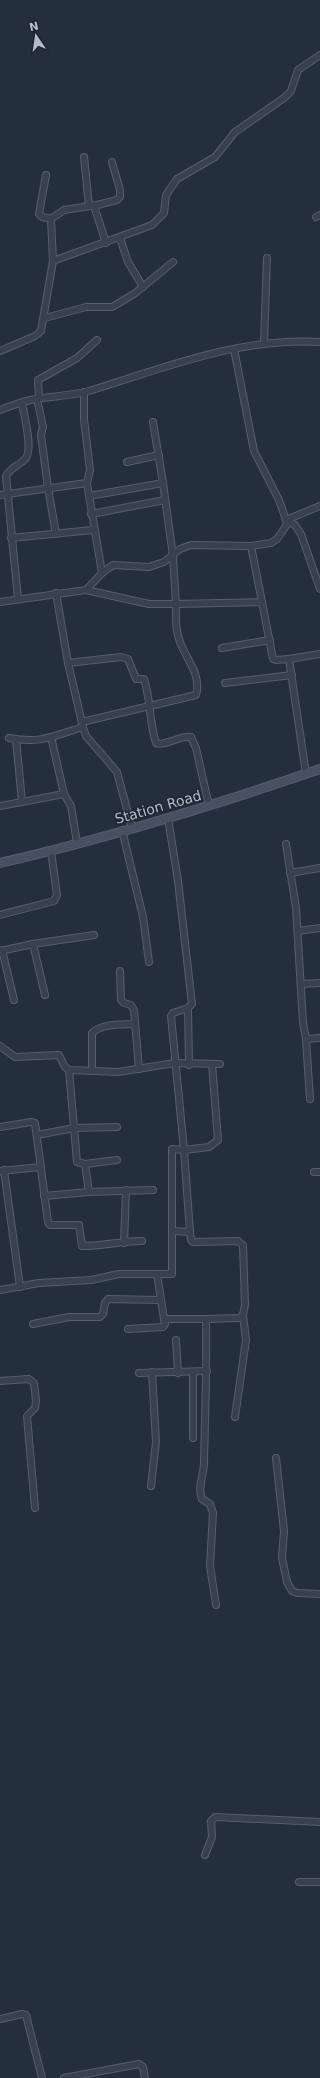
<svg xmlns="http://www.w3.org/2000/svg" width="320" height="2078" viewBox="0 0 320 2078" font-family="'DejaVu Sans',sans-serif">
	<style>
		.lines { fill: none; stroke-linecap: round; stroke-linejoin: round }
		.minor-casing { stroke: #565f6c; stroke-width: 8 }
		.secondary-casing { stroke: #565f6c; stroke-width: 10 }
		.minor { stroke: #38414e; stroke-width: 6 }
		.secondary { stroke: #465061; stroke-width: 8 }
		.labels { text-anchor: middle; stroke-width: 3; stroke-linejoin: round; paint-order: stroke }
		.street-label { font-size: 14px; fill: #b4bcc9; stroke: #1d2633 }
	</style>
	<rect width="100%" height="100%" fill="#242f3e"/>
	<g class="lines">
		<g class="minor-casing">
			<g id="minor">
				<path d="M84,157L89,206"/>
				<path d="M46,175L39,214L42,217L51,219L53,261"/>
				<path d="M316,217L320,215"/>
				<path d="M51,219L64,210L97,205"/>
				<path d="M120,238L128,262L143,287"/>
				<path d="M106,243L95,209L97,205L117,200L120,197V190L112,162"/>
				<path d="M45,318L86,307H112L134,294L173,262"/>
				<path d="M264,343L267,258"/>
				<path d="M234,349L254,451L279,500L286,520L295,525L301,534L320,589"/>
				<path d="M0,351L35,336L41,331L53,261L152,225L164,213L166,195L177,179L215,157L235,132L284,98L291,91L298,70L320,55"/>
				<path d="M84,392V419L90,470L87,483L102,573"/>
				<path d="M39,398L38,380L77,358L97,340"/>
				<path d="M37,399L43,427L41,435L48,488L56,534"/>
				<path d="M0,410C11,406 23,401 35,399C52,396 72,396 89,391C164,368 240,337 320,342"/>
				<path d="M153,422L163,483"/>
				<path d="M127,462L159,455"/>
				<path d="M0,495L87,483"/>
				<path d="M89,496L163,483L173,556L176,604L262,602L251,546"/>
				<path d="M91,514L165,500"/>
				<path d="M11,538L93,530"/>
				<path d="M56,593L68,663L83,727L86,736L117,772L132,828"/>
				<path d="M18,599L6,476C10,467 21,465 26,458C33,448 24,415 22,403"/>
				<path d="M0,602L86,590L102,573L113,565L149,567L164,562L180,549L191,545L251,546L271,543L277,539L288,523L286,520L320,506"/>
				<path d="M262,602L273,659L276,660L289,659"/>
				<path d="M222,648L270,640"/>
				<path d="M68,663L121,657L128,659L136,679H144C151,700 149,722 156,743C163,747 181,735 191,737L196,748L209,806"/>
				<path d="M225,683L292,675"/>
				<path d="M82,722L196,695C202,675 186,659 180,642C175,629 176,617 176,604H149L86,590"/>
				<path d="M51,737L64,794L71,806L77,843"/>
				<path d="M9,738C40,744 54,736 83,727"/>
				<path d="M16,739L22,802"/>
				<path d="M306,774L289,659L320,654"/>
				<path d="M0,806L64,794"/>
				<path d="M168,818L178,881L192,1004L188,1008L189,1065"/>
				<path d="M122,830L143,917L149,962"/>
				<path d="M286,844L296,908L303,1023L306,1039L320,1038"/>
				<path d="M290,873L320,868"/>
				<path d="M0,915L54,901L57,895L51,851"/>
				<path d="M298,931L320,928"/>
				<path d="M33,944L94,935"/>
				<path d="M2,950L14,1000"/>
				<path d="M0,951L33,944L45,995"/>
				<path d="M120,971L121,1000L124,1003L131,1005L134,1010L139,1069"/>
				<path d="M301,984L320,983"/>
				<path d="M188,1008L173,1013L171,1016L184,1150L172,1149V1274H157L164,1319H206C207,1367 205,1415 204,1463C204,1474 197,1489 202,1499L210,1504L213,1513L210,1566L216,1605"/>
				<path d="M306,1039L310,1099"/>
				<path d="M0,1046L15,1057L59,1055L65,1067L69,1070L118,1072L175,1063L220,1064"/>
				<path d="M69,1070L77,1162L85,1164L117,1160"/>
				<path d="M92,1071V1033C102,1023 122,1025 135,1024"/>
				<path d="M0,1127L31,1122L35,1123L48,1222L50,1225H79L82,1246C103,1246 122,1241 142,1241"/>
				<path d="M37,1135L74,1128L117,1127"/>
				<path d="M85,1164L89,1192"/>
				<path d="M4,1170L20,1287"/>
				<path d="M0,1171L41,1167"/>
				<path d="M314,1172H320"/>
				<path d="M44,1196L89,1192L153,1190"/>
				<path d="M172,1231L190,1232L191,1240L193,1242L238,1241L243,1245L245,1305L243,1315L239,1318L206,1319"/>
				<path d="M190,1232L184,1150L209,1147L218,1140L212,1064"/>
				<path d="M124,1243L126,1190"/>
				<path d="M0,1290L39,1283L91,1280L119,1274H157"/>
				<path d="M33,1324L69,1317H100L103,1314L105,1303L108,1299L160,1300"/>
				<path d="M128,1329L163,1327L165,1324L164,1319"/>
				<path d="M176,1340L178,1373"/>
				<path d="M193,1372V1438"/>
				<path d="M139,1373L207,1371"/>
				<path d="M0,1381L29,1379L34,1383L36,1401L35,1408L27,1416L35,1508"/>
				<path d="M235,1417L246,1340L243,1315"/>
				<path d="M276,1458L284,1531L282,1558L287,1582L292,1591L297,1593L320,1594"/>
				<path d="M151,1486L156,1442L152,1372"/>
				<path d="M205,1855L212,1837L211,1821L215,1817L320,1822"/>
				<path d="M299,1882H320"/>
				<path d="M0,2019L22,2014L26,2015L42,2078"/>
				<path d="M64,2078L139,2064L143,2067L145,2078"/>
			</g>
		</g>
		<g class="secondary-casing">
			<path id="secondary" d="M0,863C108,838 215,805 320,769"/>
		</g>
		<use href="#minor" class="minor"/>
		<use href="#secondary" class="secondary"/>
	</g>
	<g class="labels">
		<g class="street-label">
			<text transform="translate(158 807) rotate(-16)" y="5">Station Road</text>
		</g>
	</g>
	<g transform="translate(36 36) rotate(347)" stroke="#1d2633" stroke-width="3" paint-order="stroke">
	<path d="M0-3L7 15L0 10L-7 15Z" fill="#b4bcc9"/>
	<text y="-6" font-size="11" font-weight="bold" text-anchor="middle" fill="#b4bcc9">N</text>
	</g>
</svg>
